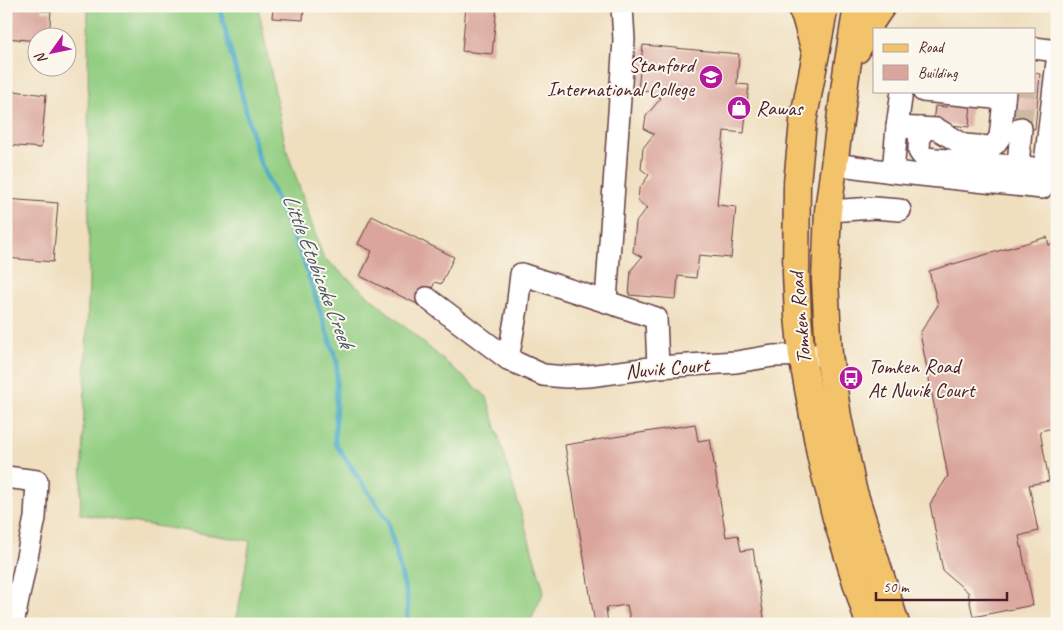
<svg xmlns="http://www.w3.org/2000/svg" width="1063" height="630" viewBox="0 0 1063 630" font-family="Caveat,sans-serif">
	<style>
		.grass { fill: #93ce82; stroke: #6e7656 }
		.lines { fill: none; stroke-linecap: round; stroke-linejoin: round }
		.stream { stroke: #48aac7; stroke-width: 5 }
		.building { fill: #daa69b }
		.minor-tunnel { stroke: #ceb9a1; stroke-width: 21; stroke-dasharray: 21 11; stroke-linecap: butt }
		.minor-casing { stroke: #633c41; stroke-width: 24 }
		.major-casing { stroke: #633c41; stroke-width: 29 }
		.minor { stroke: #fff; stroke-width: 21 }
		.major { stroke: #f2c36a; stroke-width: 26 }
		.labels { text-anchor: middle; stroke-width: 4; stroke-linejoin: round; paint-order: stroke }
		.poi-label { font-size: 21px; fill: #4a1f2b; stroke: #fbf7ec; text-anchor: start }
		.street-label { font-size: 21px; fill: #4a1f2b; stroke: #fbf7ec }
		.water-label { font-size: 22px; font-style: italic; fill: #495769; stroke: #fbf7ec }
	</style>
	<rect width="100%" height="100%" fill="#fbf7ec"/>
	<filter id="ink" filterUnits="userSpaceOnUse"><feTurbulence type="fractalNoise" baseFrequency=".02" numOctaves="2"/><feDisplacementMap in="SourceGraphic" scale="10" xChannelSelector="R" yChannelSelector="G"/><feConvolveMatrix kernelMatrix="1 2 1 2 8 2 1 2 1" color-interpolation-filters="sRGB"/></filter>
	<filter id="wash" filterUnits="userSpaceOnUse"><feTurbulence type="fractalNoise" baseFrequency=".0096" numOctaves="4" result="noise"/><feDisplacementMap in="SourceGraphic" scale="20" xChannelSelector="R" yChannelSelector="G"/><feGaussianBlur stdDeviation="1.12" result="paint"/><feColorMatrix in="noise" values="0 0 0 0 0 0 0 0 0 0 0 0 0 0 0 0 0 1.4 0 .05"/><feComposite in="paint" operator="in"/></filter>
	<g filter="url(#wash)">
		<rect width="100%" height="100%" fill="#efdfbf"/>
		<path class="grass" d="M88,6H258L286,148L323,257L487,397L544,591L529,624H236L250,541L80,514L89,279Z"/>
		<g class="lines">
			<path class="stream" d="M219,6L258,157L303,259L337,362L335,443L388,521L407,597L408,624"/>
		</g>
		<g id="blocks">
			<g class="building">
				<path d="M6,6H43L42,11H51L49,38H38V41L6,38Z"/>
				<path d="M273,6H304L303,20L272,18Z"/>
				<path d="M466,6H497L492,54L462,51Z"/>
				<path d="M643,45L739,54L737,84L749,85L744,133L724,131L717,205L736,207L731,258L699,255L696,278L678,276L676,299L629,295L631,270L642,257L633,252L636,222L647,208L638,201L639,189L649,175L641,169L643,148L654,134L644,129L646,116L661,98L649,91L638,89Z"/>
				<path d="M1034,73L1040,74L1035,129L1012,127L1015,91H1034Z"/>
				<path d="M6,90L46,95L41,148L6,145Z"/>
				<path d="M948,91H972L969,127L933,123L935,106L947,107Z"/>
				<path d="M6,199L58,203L53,262L6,258Z"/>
				<path d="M372,216L454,257L441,284L435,282L423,307L360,276L372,251L358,244Z"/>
				<path d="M1047,237L1049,245L1057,243V383L1054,384L1057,401V427L1040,431L1049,481L1029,485L1038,531L1019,536L1033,605L973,617L968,592L943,571L930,504L948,476L920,333L938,305L929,271Z"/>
				<path d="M695,424L698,441L710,439L726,537L738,535L741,551L753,549L765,624H631L627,605L606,608L608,624H595L565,445Z"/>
			</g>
		</g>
	</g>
	<g filter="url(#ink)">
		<use href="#blocks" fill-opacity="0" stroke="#633c41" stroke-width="1"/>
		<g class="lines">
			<path class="minor-tunnel" d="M1021,128L1024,91"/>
			<g class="minor-casing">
				<g id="minor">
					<path d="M1034,48L1057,51"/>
					<path d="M923,91L1004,99"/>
					<path d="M897,127L937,129L964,145L990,147L995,144L1000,137L1005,91"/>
					<path d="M920,128L919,151L921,154L925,158L1044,169"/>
					<path d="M834,164L893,172L897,127L902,91"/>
					<path d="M1018,167L1021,128"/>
					<path d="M893,172L1042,188L1057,62"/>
					<path d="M828,211L874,208L900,210"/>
					<path d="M427,298L508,359L543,375L566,377L589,376L658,367L736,362L773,356L816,355"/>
					<path d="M606,301L624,40L622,6"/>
					<path d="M508,359L517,309L521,274L656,318L658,367"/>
					<path d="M6,477L37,481L35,518L13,624"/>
				</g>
			</g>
			<g class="major-casing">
				<g id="major">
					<path d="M800,6L805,16L814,48"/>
					<path d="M825,6L803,122L797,183L796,274L798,316L802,356L821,459L836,518L869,624"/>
					<path d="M857,6L847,68L828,211L825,280L829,355L838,417L853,489L896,624"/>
					<path d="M857,50L871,22L882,6"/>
				</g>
			</g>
			<use href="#minor" class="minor"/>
			<use href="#major" class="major"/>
		</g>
	</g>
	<defs>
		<g id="university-disc" transform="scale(1.25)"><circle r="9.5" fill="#b5179e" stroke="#fbf7ec"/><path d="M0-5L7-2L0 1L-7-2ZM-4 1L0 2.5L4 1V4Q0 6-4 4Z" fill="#fff"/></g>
		<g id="shop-disc" transform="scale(1.25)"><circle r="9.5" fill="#b5179e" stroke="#fbf7ec"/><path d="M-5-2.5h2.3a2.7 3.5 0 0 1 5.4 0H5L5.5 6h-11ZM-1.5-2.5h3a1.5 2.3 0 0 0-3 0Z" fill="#fff"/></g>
		<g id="bus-disc" transform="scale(1.25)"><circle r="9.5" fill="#b5179e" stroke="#fbf7ec"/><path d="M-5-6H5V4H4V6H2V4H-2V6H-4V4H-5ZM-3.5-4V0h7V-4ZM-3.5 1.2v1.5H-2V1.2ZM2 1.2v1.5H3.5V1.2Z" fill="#fff"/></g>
	</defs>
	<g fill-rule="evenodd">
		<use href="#university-disc" x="711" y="77"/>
		<use href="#shop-disc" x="739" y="108"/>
		<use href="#bus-disc" x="851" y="378"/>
	</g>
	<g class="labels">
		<g class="poi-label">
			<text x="694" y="72" text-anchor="end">Stanford<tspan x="694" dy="24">International College</tspan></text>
			<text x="756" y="115">Rawas</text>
			<text x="868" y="373">Tomken Road<tspan x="868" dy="24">At Nuvik Court</tspan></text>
		</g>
		<g class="street-label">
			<text transform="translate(800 318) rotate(-95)" y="7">Tomken Road</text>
			<text transform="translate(667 368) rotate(-5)" y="7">Nuvik Court</text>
		</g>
		<g class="water-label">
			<text transform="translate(319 270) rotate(69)" y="8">Little Etobicoke Creek</text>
		</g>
	</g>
	<rect width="1063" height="630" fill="none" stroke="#fbf7ec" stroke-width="25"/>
	<rect x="873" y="28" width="162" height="65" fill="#fbf7ec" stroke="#b4a19f"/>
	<rect x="883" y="44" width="25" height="8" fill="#f2c36a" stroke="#b4a19f"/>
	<text x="918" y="52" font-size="15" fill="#4a1f2b">Road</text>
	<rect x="883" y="65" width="25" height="15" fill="#daa69b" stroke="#b4a19f"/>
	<text x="918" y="78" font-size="15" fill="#4a1f2b">Building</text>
	<g transform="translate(52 52) rotate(237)"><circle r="24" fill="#fbf7ec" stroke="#b4a19f"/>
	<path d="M0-4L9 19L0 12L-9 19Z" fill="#b5179e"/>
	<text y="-8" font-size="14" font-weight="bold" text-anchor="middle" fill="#4a1f2b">N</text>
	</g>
	<path d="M876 592v8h131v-8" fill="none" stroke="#4a1f2b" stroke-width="2.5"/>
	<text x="883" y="592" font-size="15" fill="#4a1f2b" stroke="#fbf7ec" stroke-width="4" paint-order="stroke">50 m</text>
</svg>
